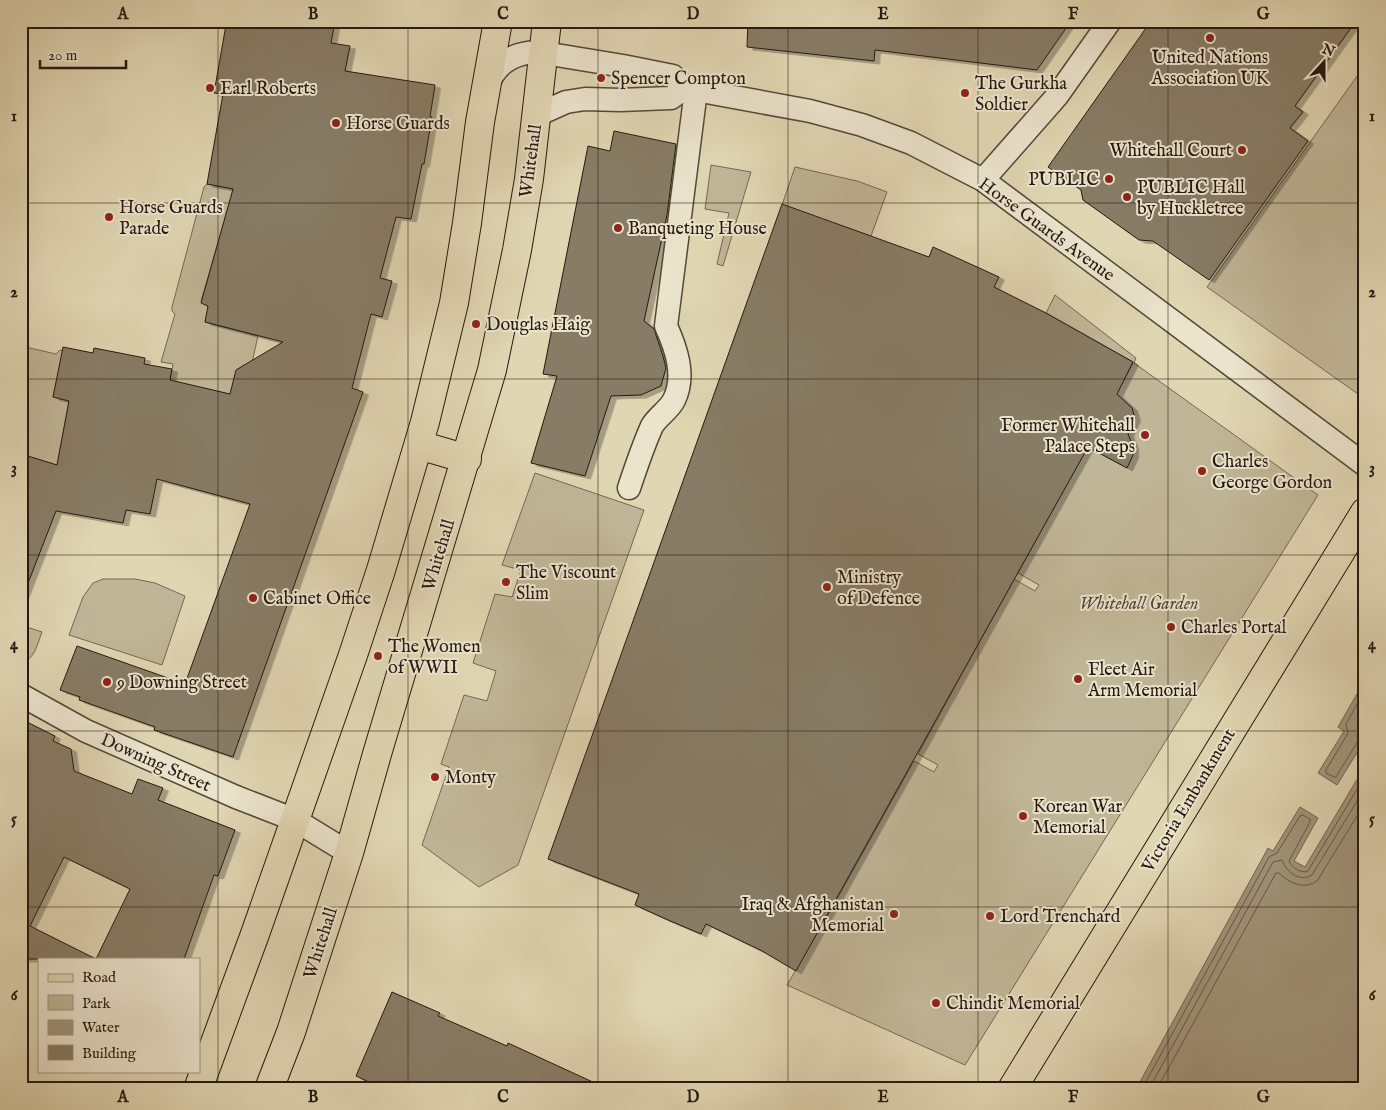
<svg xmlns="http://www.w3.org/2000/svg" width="1386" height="1110" viewBox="0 0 1386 1110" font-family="'IM FELL English',serif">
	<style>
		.green { fill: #c0b697; stroke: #736854 }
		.water { fill: #a1967b; stroke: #706451 }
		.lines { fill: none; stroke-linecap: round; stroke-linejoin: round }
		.shore { stroke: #645846; stroke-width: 1 }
		.building { fill: #877b65; stroke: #261911; fill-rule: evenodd; filter: url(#shadow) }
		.minor-casing { stroke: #544839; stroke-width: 25 }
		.primary-casing { stroke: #261911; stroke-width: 30 }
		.minor { stroke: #ebe4cd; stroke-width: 22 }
		.primary { stroke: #e0d6b2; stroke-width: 28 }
		.grid { fill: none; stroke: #261911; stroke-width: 1; stroke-opacity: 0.55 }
		.poi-dot { fill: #8f2418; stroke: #ebe4cd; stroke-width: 2 }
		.labels { text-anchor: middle; stroke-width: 4; stroke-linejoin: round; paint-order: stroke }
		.poi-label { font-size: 18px; fill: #261911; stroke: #ebe4cd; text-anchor: start }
		.street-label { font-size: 18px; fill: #261911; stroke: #ebe4cd }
		.park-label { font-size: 18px; font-style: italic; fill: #544839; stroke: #ebe4cd }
		.neatline { fill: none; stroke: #261911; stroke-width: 2 }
		.grid-label { font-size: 16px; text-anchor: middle; font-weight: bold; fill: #261911 }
	</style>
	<defs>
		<filter id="shadow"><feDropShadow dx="5.5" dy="3" stdDeviation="0" flood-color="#0004"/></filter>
	</defs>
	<rect width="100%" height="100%" fill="#e0d6b2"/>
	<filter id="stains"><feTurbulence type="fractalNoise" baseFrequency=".004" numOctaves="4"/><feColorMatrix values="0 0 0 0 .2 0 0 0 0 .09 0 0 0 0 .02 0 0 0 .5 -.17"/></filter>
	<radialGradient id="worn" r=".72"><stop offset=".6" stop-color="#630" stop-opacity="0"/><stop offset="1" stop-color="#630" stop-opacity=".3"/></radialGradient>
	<g class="green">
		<path d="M1365,65V399L1207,287Z"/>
		<path d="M711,165L751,172L723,266L717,264L729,213L705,209Z"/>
		<path d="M795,167L857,181L887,192L871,236L782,205Z"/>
		<path d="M207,184L242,190L229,205L201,301L207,303L209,306L205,322L258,336L252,363L241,397L170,381L173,364L161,362L175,314L172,311V307L204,187Z"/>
		<path d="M1055,295L1136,358L1134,363L1318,495L965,1065L787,985L832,908L914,761L934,772L938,765L918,754L1014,579L1035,591L1039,585L1018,573L1133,363L1046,313Z"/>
		<path d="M21,346L56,354L60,350L63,351L53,397L69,401L57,465L21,454Z"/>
		<path d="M535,473L644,510L518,865L479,887L422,845L449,767L441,764L464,695L487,701L496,671L473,663L495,594L512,597L521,570L502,565Z"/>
		<path d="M103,579H135L155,583L185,596L162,665L69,635L83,597L93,583Z"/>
		<path d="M21,625L42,632C37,645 35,659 21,663Z"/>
	</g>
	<g class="water">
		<path d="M1365,680V743H1363L1337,785L1318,773L1344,731L1338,727Z"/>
		<path d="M1365,766V1089H1136L1268,848L1273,851L1300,807L1318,818L1294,861L1305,867Z"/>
	</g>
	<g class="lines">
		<g class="shore">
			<path d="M1365,690L1346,724L1348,733L1326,770V773L1334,777H1336L1358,741L1365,738"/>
			<path d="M1142,1089L1269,857L1277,853L1300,816L1303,815L1310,819V822L1289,861C1292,868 1302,874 1308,871L1365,776"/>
			<path d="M1149,1089L1273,862L1282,860C1286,871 1299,883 1312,875L1365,788"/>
			<path d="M1157,1089L1276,873H1279C1289,883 1304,890 1317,881L1365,803"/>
		</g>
	</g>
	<g class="building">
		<path d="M235,21H335L331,43L350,46L345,71L435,85L430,117H432L424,164H422L411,219L396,217L380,278L392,281L382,317L371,314L352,388L363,392L233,757L154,730L155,727L79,700L80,697L60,690L77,646L185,684L250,504L157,479L150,514L126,510L123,523L56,511L23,596H21V454L57,465L69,401L53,397L63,347L93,353L94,348L145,358L144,364L172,369L170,380L230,394L236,370L283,342L205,322L208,306L201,303L233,189L207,184L223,94L214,93L226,25L234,27Z"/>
		<path d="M748,21H1071L1037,70L875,50L874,61L747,47Z"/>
		<path d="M1151,21H1356L1295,106L1303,112L1290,128L1308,141L1209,280L1153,241L1139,240L1083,200L1081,190L1048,167Z"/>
		<path d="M614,131L676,144L667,215L644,321L654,329L663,356L666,368L661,386L641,395L611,396L585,476L531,463L557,376L543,374L588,146L610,151Z"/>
		<path d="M782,204L929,257L933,247L999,277L994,287L1046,313L1133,362L1117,394L1132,408L1135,418L1128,434L1133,446V455L1127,468L1088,447L796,971L762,951L706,924L701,934L668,920L635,905L639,894L548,859Z"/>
		<path d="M21,719L55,736L53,741L71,749L74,771L132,794L138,779L163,788L158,800L235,830L218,876L214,875L184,959H21ZM64,857L130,889L96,959L30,926Z"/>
		<path d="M392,992L440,1013L438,1016L507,1046L508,1043L608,1089H384L356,1076Z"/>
	</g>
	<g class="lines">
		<g class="minor-casing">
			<g id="minor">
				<path d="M487,87C496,61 518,50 544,53L623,66L673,76L685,88L810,111L862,125L911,143L983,180L1365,465"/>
				<path d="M537,115L566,102L585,99L620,100L671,98L685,88"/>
				<path d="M983,180L1057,96L1110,21"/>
				<path d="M629,488C636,467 643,446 652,426C657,417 669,410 674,400C686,376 676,348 666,326L696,90"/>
				<path d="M21,695L86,731L236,797L295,820L349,853"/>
			</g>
		</g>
		<g class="primary-casing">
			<g id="primary">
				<path d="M419,445L467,459"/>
				<path d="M198,1089L255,934L353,655L381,570L425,422L454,303L467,223L480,122L498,21"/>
				<path d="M269,1089L291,1032L349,853L377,754L492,370L517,250L529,179L547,21"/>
				<path d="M1012,1089L1365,512"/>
			</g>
		</g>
		<use href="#minor" class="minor"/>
		<use href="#primary" class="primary"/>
	</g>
	<path class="grid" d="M218,21V1089M408,21V1089M598,21V1089M788,21V1089M978,21V1089M1168,21V1089M21,203H1365M21,379H1365M21,555H1365M21,731H1365M21,907H1365"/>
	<g class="poi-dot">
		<circle cx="1210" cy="38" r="5"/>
		<circle cx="601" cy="78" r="5"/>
		<circle cx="210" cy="88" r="5"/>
		<circle cx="965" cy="93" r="5"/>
		<circle cx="336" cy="123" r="5"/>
		<circle cx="1242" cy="150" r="5"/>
		<circle cx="1109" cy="179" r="5"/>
		<circle cx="1127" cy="197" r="5"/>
		<circle cx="109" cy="217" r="5"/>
		<circle cx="618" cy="228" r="5"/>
		<circle cx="476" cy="324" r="5"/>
		<circle cx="1145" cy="435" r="5"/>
		<circle cx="1202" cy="471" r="5"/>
		<circle cx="506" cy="582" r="5"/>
		<circle cx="827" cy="587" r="5"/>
		<circle cx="253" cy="598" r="5"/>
		<circle cx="1171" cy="627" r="5"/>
		<circle cx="378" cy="656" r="5"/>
		<circle cx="1078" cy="679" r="5"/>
		<circle cx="107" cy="682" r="5"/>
		<circle cx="435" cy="777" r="5"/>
		<circle cx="1023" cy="816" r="5"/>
		<circle cx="894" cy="914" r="5"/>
		<circle cx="990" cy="916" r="5"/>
		<circle cx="936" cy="1003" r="5"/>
	</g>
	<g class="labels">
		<g class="poi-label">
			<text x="1210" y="63" text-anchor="middle">United Nations<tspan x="1210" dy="21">Association UK</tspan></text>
			<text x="611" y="84">Spencer Compton</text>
			<text x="975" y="89">The Gurkha<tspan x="975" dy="21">Soldier</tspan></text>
			<text x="220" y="94">Earl Roberts</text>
			<text x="346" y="129">Horse Guards</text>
			<text x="1232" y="156" text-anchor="end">Whitehall Court</text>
			<text x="1099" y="185" text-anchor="end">PUBLIC</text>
			<text x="1137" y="193">PUBLIC Hall<tspan x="1137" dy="21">by Huckletree</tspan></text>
			<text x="119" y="213">Horse Guards<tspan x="119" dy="21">Parade</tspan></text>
			<text x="628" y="234">Banqueting House</text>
			<text x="486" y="330">Douglas Haig</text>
			<text x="1135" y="431" text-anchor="end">Former Whitehall<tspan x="1135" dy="21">Palace Steps</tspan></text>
			<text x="1212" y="467">Charles<tspan x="1212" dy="21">George Gordon</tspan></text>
			<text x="516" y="578">The Viscount<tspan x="516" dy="21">Slim</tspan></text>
			<text x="837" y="583">Ministry<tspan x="837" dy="21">of Defence</tspan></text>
			<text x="263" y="604">Cabinet Office</text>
			<text x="1181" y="633">Charles Portal</text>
			<text x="388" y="652">The Women<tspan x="388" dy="21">of WWII</tspan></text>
			<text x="1088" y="675">Fleet Air<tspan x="1088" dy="21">Arm Memorial</tspan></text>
			<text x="117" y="688">9 Downing Street</text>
			<text x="445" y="783">Monty</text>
			<text x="1033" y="812">Korean War<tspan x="1033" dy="21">Memorial</tspan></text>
			<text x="884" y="910" text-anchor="end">Iraq &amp; Afghanistan<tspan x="884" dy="21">Memorial</tspan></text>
			<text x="1000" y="922">Lord Trenchard</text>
			<text x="946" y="1009">Chindit Memorial</text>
		</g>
		<g class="street-label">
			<text transform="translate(530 161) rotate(-82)" y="6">Whitehall</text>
			<text transform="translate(1047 229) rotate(36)" y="6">Horse Guards Avenue</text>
			<text transform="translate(438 555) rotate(-73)" y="6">Whitehall</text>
			<text transform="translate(156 762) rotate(24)" y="6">Downing Street</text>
			<text transform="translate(1188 800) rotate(-59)" y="6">Victoria Embankment</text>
			<text transform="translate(320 943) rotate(-72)" y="6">Whitehall</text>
		</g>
		<g class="park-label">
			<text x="1139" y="609">Whitehall Garden</text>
		</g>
	</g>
	<rect width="1386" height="1110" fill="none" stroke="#e0d6b2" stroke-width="55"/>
	<rect x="38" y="958" width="162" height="115" fill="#ebe4cd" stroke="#9c9382"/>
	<rect x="48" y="974" width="25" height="8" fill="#e0d6b2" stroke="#9c9382"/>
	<text x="82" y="982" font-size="15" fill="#261911">Road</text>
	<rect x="48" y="995" width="25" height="15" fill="#c0b697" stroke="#9c9382"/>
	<text x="82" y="1008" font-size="15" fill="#261911">Park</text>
	<rect x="48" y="1020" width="25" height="15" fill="#a1967b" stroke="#9c9382"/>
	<text x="82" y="1032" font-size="15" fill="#261911">Water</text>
	<rect x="48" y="1045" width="25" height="15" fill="#877b65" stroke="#9c9382"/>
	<text x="82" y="1058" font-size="15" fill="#261911">Building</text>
	<g transform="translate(1324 62) rotate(21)" stroke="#ebe4cd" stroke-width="4" paint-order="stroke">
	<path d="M0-4L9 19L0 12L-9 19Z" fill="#261911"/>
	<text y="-8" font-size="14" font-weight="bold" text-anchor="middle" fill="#261911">N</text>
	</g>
	<path d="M40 60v8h86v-8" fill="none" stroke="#261911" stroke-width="2.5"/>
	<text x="48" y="60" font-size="15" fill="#261911" stroke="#ebe4cd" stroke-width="4" paint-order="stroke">20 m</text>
	<rect x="28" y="28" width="1330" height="1054" class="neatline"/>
	<g class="grid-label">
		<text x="123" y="19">A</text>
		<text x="313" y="19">B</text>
		<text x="503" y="19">C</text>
		<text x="693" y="19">D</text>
		<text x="883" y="19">E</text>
		<text x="1073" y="19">F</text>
		<text x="1263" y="19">G</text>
		<text x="14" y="121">1</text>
		<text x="1372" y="121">1</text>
		<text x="14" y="297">2</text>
		<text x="1372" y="297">2</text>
		<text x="14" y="473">3</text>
		<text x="1372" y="473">3</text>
		<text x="14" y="649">4</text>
		<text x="1372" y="649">4</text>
		<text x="14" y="824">5</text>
		<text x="1372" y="824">5</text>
		<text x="14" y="1000">6</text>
		<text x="1372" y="1000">6</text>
		<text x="123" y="1102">A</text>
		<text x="313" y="1102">B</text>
		<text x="503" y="1102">C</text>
		<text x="693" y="1102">D</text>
		<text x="883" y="1102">E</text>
		<text x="1073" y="1102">F</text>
		<text x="1263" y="1102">G</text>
	</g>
	<rect width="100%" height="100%" filter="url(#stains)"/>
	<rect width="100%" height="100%" fill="url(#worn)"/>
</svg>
